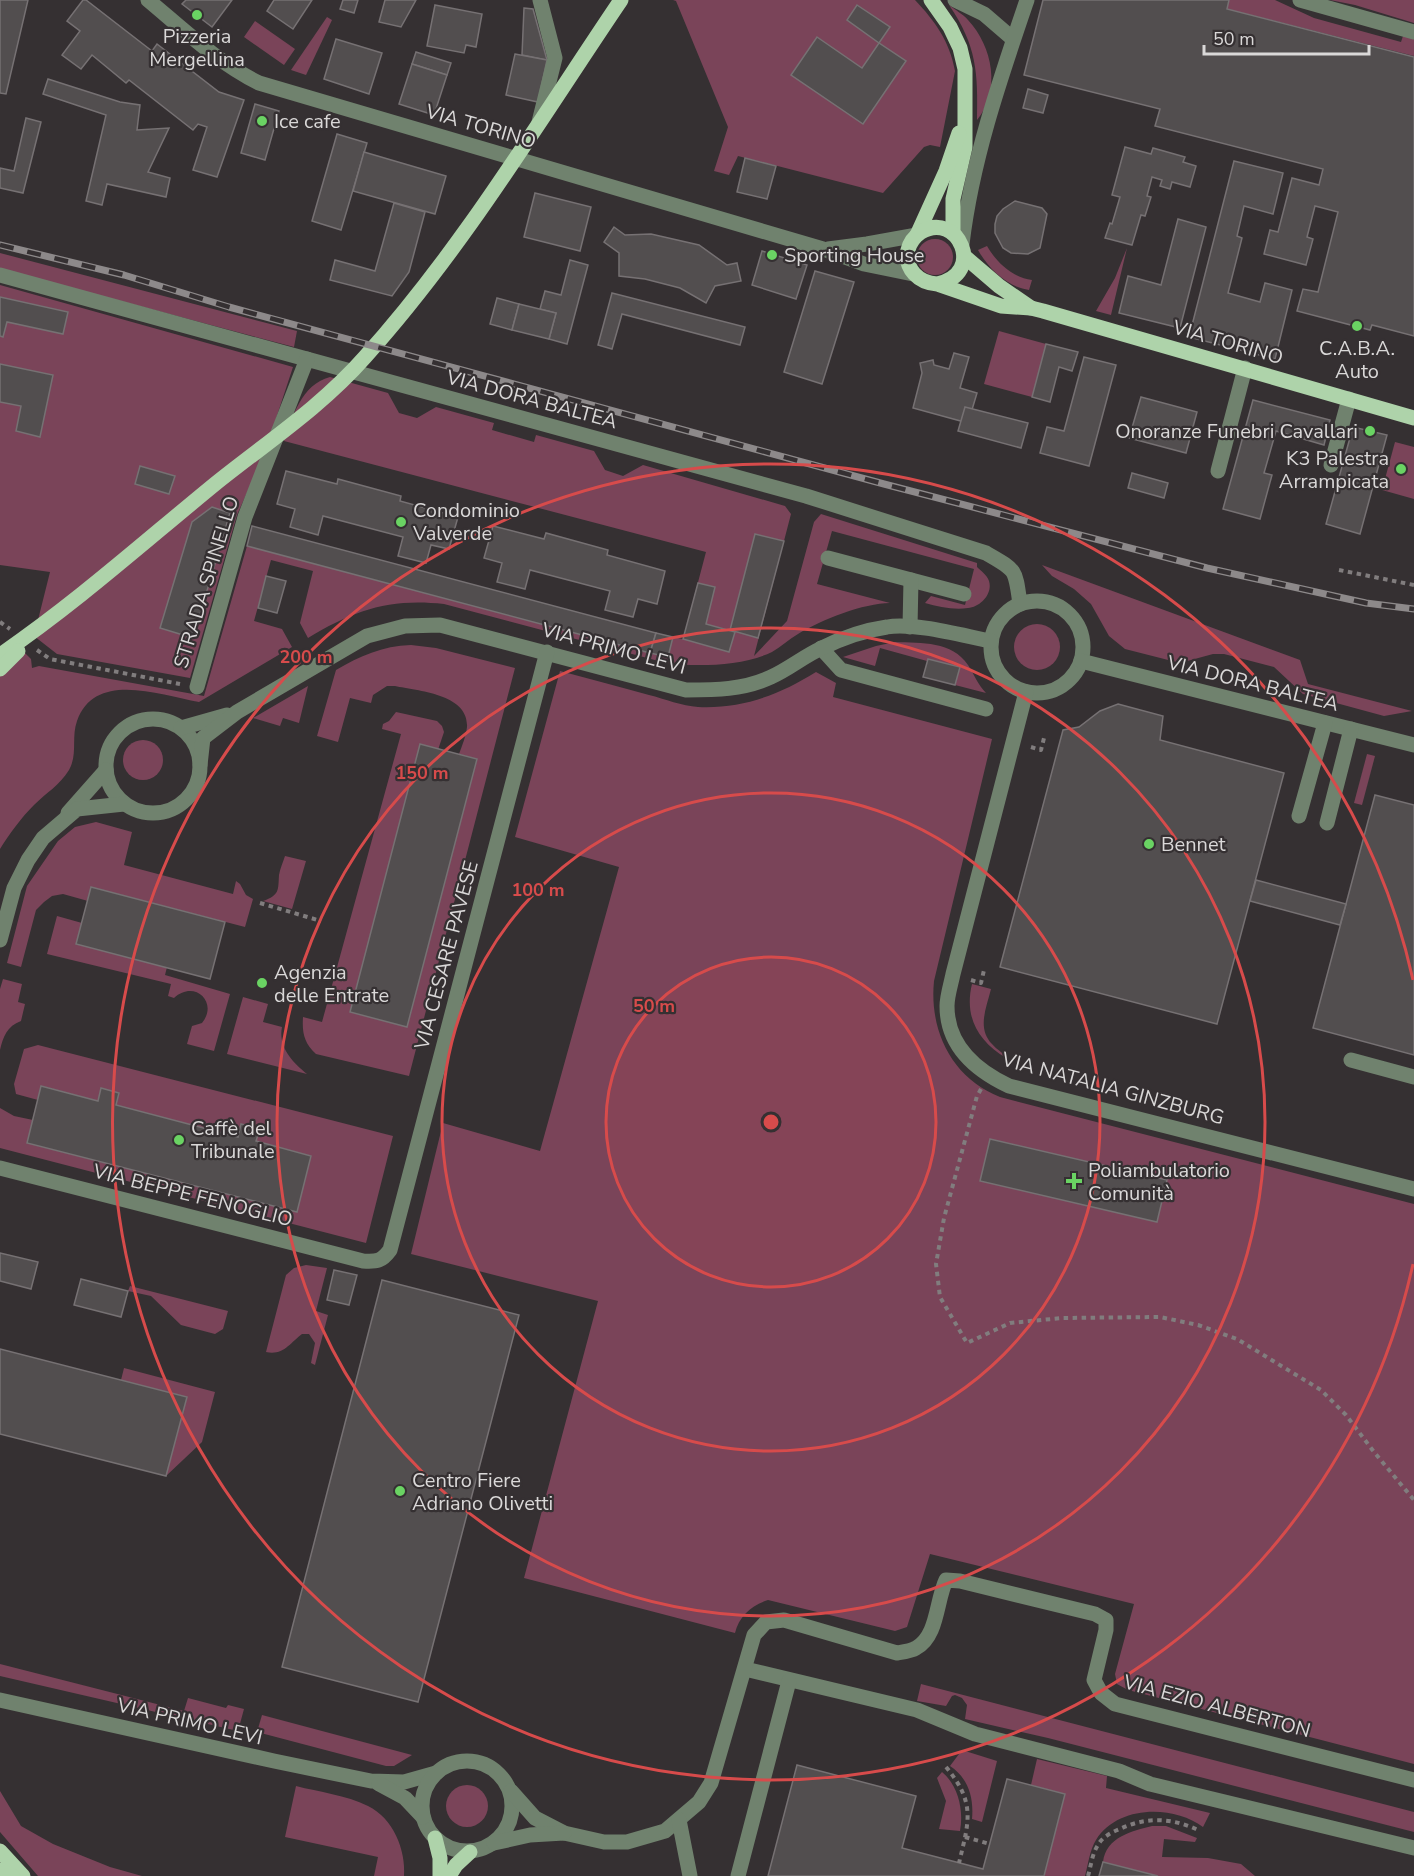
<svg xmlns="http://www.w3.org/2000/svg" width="1414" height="1876" viewBox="0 0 1414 1876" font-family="'Nunito Sans',sans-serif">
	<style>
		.green { fill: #7a4459 }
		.building { fill: #524e4f; stroke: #767173; stroke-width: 1.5 }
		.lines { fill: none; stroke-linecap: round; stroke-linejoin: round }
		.path { stroke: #817d7e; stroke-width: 4; stroke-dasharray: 4.5 4.5; stroke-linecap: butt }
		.minor { stroke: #70826e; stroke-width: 15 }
		.major { stroke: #aed3aa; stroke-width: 15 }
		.rail-casing { stroke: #8d898a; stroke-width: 7 }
		.rail { stroke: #353032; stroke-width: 4.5; stroke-dasharray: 14; stroke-linecap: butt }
		.ring { fill: none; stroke: #d74b4b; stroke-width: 3 }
		.poi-dot { fill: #6ad363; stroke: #353032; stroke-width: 2 }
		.labels { text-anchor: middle; stroke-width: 4.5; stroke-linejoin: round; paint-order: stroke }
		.poi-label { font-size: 20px; fill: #dad8d8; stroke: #353032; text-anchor: start }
		.street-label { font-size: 20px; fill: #dad8d8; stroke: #353032 }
		.centre { fill: #d74b4b; stroke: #353032; stroke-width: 3 }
		.ring-label { font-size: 18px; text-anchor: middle; font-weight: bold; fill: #d74b4b; stroke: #353032; stroke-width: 4.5; stroke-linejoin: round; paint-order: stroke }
	</style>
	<rect width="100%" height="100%" fill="#353032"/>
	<g class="green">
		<path d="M673,0H915C935,21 950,42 955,71L940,147L930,145L924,147L883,193L738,156L729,175L714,171L728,127L676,1Z"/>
		<path d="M1229,0H1275L1314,18L1401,42L1403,36L1414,37V56L1227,9Z"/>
		<path d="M1330,0H1414V23L1355,5Z"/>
		<path d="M949,5C955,10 963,14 968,20C993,47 1001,91 977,120C978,73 977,46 949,5Z"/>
		<path d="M327,17L332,20L306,75L291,70Z"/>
		<path d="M255,21L295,49L284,65L244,37Z"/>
		<circle cx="935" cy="257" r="18"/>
		<path d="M987,246C996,262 1013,278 1032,280L1029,290C1007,287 988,268 978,250Z"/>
		<path d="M1127,248L1111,315L1096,311L1115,278Z"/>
		<path d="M0,253L297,331L294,347L0,269Z"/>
		<path d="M0,285L293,367L265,452L237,515L190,678L57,654L34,636L50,572L0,565Z"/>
		<path d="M999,331L1046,344L1032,397L984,384Z"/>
		<path d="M330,377L388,393L399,413L417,418L436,407L494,423L492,430L534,442L536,435L594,451L605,470L623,476L643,465L785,506L791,514L754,656L787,621L814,522L821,514L977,563V567C981,571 987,575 989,581C993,594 980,607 968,608C954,610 939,607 925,603L931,596L965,605L974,569L832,531L817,584L890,603C864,603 821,620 798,634C789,639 781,647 772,652C743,666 697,667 666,663L444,604C390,598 354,610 308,638L300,623L313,571L271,560L254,621L282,629L292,647L199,702C160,695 95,670 77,721C71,738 78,754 69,770C60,785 46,793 34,805C21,818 10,833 0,849V671L22,650L31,659L32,668L39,666L204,696L247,546L668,657L673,637L683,639L706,552L284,441C293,416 301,385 330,377Z"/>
		<path d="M1395,442L1414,447V499L1382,490Z"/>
		<path d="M1042,565L1300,660L1308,684L1412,711L1384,716L1303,694L1274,667L1224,654H1213L1180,663L1125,649L1109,636L1091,604L1074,589L1052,576Z"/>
		<circle cx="1037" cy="647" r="23"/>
		<path d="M895,642C922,643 952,641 968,665C974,674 978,685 986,693L955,685L960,667L928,659L927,661L880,648L875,666L843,657L876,646Z"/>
		<path d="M411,645L436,648L515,668L409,1076L316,1054C304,1043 302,1033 303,1017L322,1022L401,734L382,729L383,724L389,721L396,712L437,721L442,726L444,732L350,1012L407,1027L477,759L459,754C462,746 466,736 467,727C469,694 418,691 395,686H387L373,695L371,703L350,698L338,742L317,736L336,670C360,656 382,646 411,645Z"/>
		<path d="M560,671C590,679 620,687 649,695C665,699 682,706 698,707C742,709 779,695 816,672L836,683L833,697L992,739L934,981C929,1031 952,1078 1000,1097L1414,1204V1764L1128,1690L1117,1684L1115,1674L1134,1604L930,1554L907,1627L895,1631L768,1600C752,1605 739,1616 735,1633L524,1578L598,1301L411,1254L443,1123L540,1151L619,867L515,837Z"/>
		<path d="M308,686L299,723L283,718L280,726L253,718Z"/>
		<circle cx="143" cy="760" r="20"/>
		<path d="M1367,754L1375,756L1362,805L1354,803Z"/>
		<path d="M96,822L132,832L124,865L233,894L236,881L240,884L246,895L253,899L245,927L91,887L88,901L63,894L52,896L44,902L36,910L21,967L7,963L27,886L58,841L75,827Z"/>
		<path d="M285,856L306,861L292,909L263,901C280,895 278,890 279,875C280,869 283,862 285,856Z"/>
		<path d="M57,916L82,923L167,967L165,975L230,994L214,1051L187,1044L192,1026L202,1023C219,1002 194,979 174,998L168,996L171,984L47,954Z"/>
		<path d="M3,979L22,984L18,1002L25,1004L21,1021C7,1026 3,1037 0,1050V989Z"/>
		<path d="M972,984L991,989C986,1009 977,1028 992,1044C997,1050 1003,1052 1006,1058C978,1041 964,1017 972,984Z"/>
		<path d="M243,997L268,1004L263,1022L282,1027C278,1047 292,1062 307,1074L227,1054Z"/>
		<path d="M38,1045L393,1136L366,1243L0,1148V1108L14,1116L33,1120L27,1143L297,1212L311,1156L256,1141L259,1128L242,1124L238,1137L116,1105L119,1093L101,1088L98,1101L42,1086L38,1100L16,1094L14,1084L24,1049Z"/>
		<path d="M306,1265L327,1268L316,1311L328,1315L315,1365L311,1363L315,1343L309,1334H302C290,1343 283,1356 266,1352L286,1275L294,1268Z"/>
		<path d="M130,1286L228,1311L223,1329L215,1334L181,1325L151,1296L128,1291Z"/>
		<path d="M124,1368L215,1392L202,1442L166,1476L186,1397L121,1380Z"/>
		<path d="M0,1664L184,1711L188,1698L226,1708L228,1705L244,1709L238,1731L0,1676Z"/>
		<path d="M921,1684L1414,1812V1832L1048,1738L965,1719L967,1705L962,1698L955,1695L952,1696L946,1706L917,1701Z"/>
		<path d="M262,1715L412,1755L394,1766H386L257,1732Z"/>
		<path d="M962,1750L997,1761L982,1822L972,1819C974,1797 968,1778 950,1766Z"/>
		<path d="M1037,1759L1107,1776L1106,1788L1210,1813L1203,1827C1173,1805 1118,1805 1096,1840C1090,1849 1088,1865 1085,1876H1044L1065,1794L1031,1785Z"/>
		<path d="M942,1772C958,1785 964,1810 960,1831L939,1829L946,1801L937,1778Z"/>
		<circle cx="467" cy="1806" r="21"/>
		<path d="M296,1786C319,1792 346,1795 368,1806C393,1818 406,1850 404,1876H374L378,1857L285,1837Z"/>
		<path d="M0,1791L21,1826L53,1844L110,1867L142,1876H38L0,1832Z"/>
		<path d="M1152,1826H1166L1197,1838L1195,1842L1164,1839L1162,1857L1208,1858L1241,1864L1255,1876H1158L1103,1862C1106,1837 1132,1831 1152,1826Z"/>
	</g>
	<g class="building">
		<path d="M0,0H28L6,94L0,93Z"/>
		<path d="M83,0H86L152,51L157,44L219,92L244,100L217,177L193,170L207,127L198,124L193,130L129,80L126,83L92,55L81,69L62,55L80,31L67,21Z"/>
		<path d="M186,0H232L212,27L182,4Z"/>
		<path d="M274,0H312L293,29L267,11Z"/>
		<path d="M343,0H358L354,13L340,9Z"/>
		<path d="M385,0H416L401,27L379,22Z"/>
		<path d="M1043,0H1229L1227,9L1414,57V336L1372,325L1370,330L1297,311L1303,289L1318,292L1338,212L1315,206L1307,237L1313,239L1306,265L1264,254L1270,230L1278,232L1292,178L1319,185L1323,169L1155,126L1160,109L1024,75Z"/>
		<path d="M435,5L482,14L476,47L466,45L464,53L427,46Z"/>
		<path d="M857,5L890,27L879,43L847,20Z"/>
		<path d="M524,8L533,9L547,60L522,55Z"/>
		<path d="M817,37L862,68L879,43L906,61L863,124L791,75Z"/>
		<path d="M336,39L382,53L369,94L324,79Z"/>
		<path d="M416,52L451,63L447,75L412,64Z"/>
		<path d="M515,54L547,60L538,102L506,95Z"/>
		<path d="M412,64L447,75L434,115L399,104Z"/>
		<path d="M48,79L120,102L140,105L137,130L169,128L148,172L170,178L166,197L107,184L102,205L86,201L106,115L43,94Z"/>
		<path d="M1028,89L1048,95L1043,113L1023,108Z"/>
		<path d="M255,104L279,111L265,160L241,153Z"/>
		<path d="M26,118L41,122L23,193L0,188V168L14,171Z"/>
		<path d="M337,134L367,143L341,230L312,221Z"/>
		<path d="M1125,147L1151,154L1153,148L1185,157L1183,162L1196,166L1190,187L1172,182L1170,189L1160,186L1162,180L1152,177L1147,196L1151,197L1145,216L1141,215L1132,245L1105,238L1110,223L1112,224L1120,197L1112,195Z"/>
		<path d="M364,152L446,176L435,214L353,191Z"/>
		<path d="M745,158L776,166L767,199L737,192Z"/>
		<path d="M1234,161L1283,173L1273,214L1244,206L1237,236L1242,238L1228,293L1260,302L1265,283L1292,290L1275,359L1189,337Z"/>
		<path d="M535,193L591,207L580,251L524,237Z"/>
		<path d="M1015,201L1042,208L1047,214L1040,248L1028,254L1011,253L1003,248L995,233V224L997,216L1003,209Z"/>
		<path d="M394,203L425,212L409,272L392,296L330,280L335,260L375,271Z"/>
		<path d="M1178,219L1206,227L1180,328L1119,313L1128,276L1161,285Z"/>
		<path d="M614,227L625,235L651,234L699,245L727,265L737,263L741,281L715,286L706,303L680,288L645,279L619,276V253L604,242Z"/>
		<path d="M762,251L807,265L796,299L752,285Z"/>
		<path d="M570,260L588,265L567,344L549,339L556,313L540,309L545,291L561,295Z"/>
		<path d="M815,271L854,282L822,384L784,372Z"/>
		<path d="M612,293L745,327L740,345L622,314L612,349L598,345Z"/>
		<path d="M0,297L68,312L63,334L7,322L3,337L0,336Z"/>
		<path d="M497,298L519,304L512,330L490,324Z"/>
		<path d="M519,304L556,313L549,339L512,330Z"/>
		<path d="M1046,344L1078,352L1072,371L1059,367L1050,402L1032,397Z"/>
		<path d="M954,353L969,357L960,388L977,393L968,423L913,408L922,373L920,363L933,360L934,365L949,369Z"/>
		<path d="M1084,357L1116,365L1089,466L1040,453L1047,427L1064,431Z"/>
		<path d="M0,364L53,375L40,437L16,431L21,406L0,402Z"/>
		<path d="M1141,397L1197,412L1186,453L1129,438Z"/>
		<path d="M1253,400L1330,420L1324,445L1276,431L1264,473L1272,475L1260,519L1223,509Z"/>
		<path d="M965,407L1028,423L1021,448L958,431Z"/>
		<path d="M1353,427L1387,435L1360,534L1326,524Z"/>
		<path d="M140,466L175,476L169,494L135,484Z"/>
		<path d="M286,471L337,484L338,479L401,496L400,501L458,517L449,549L431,545L426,563L398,556L403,537L323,516L318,535L290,527L295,509L277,504Z"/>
		<path d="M1132,473L1168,483L1164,498L1128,488Z"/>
		<path d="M212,507L230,513L193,638L160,628L192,522Z"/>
		<path d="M252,526L656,633L650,653L247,546Z"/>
		<path d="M493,526L544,539L546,533L608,550L607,555L665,571L657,604L638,599L633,617L605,610L610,591L530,570L525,589L497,582L502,563L484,558Z"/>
		<path d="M755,534L784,541L758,638L730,630Z"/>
		<path d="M266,576L286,581L277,613L258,608Z"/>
		<path d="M698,583L715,587L706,624L735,632L729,652L683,639Z"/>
		<path d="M656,633L673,637L668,657L650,653Z"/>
		<path d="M928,659L960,667L955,685L923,677Z"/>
		<path d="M1118,704L1163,716L1160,740L1284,773L1217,1024L1000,967L1063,730L1079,727L1100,711Z"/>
		<path d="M420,744L477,759L407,1027L350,1012Z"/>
		<path d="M1375,795L1414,805V1055L1313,1028Z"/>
		<path d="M1256,880L1346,904L1340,925L1250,901Z"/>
		<path d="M91,887L225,922L210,979L76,944Z"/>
		<path d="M41,1086L98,1101L101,1088L119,1093L116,1105L238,1137L241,1124L260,1129L256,1141L311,1156L297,1212L27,1143Z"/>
		<path d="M990,1139L1167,1180L1157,1222L980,1181Z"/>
		<path d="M0,1253L38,1262L31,1289L0,1281Z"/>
		<path d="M334,1270L357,1275L349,1305L327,1300Z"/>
		<path d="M81,1279L128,1291L121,1317L74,1305Z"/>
		<path d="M382,1280L519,1315L418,1702L282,1667Z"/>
		<path d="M0,1349L187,1397L166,1476L0,1434Z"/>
		<path d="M797,1765L916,1796L902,1848L983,1869L1007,1779L1065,1794L1044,1876H768Z"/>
		<path d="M1103,1862L1158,1876H1099Z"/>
	</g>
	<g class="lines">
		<g class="path">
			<path d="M1339,570L1414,585"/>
			<path d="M0,622L10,629"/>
			<path d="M37,650L50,659L180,684"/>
			<path d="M1031,747L1041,750L1044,738"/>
			<path d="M260,903L321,921"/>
			<path d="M971,980L981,983L984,970"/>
			<path d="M981,1089L977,1096L944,1218L936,1264L940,1297L967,1343L1010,1323L1062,1318L1160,1317L1198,1325L1237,1339L1321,1390L1346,1415L1374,1452L1414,1500"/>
			<path d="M946,1767C976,1803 969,1821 959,1863"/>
			<path d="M965,1837L990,1844"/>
			<path d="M1088,1876C1091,1866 1092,1854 1098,1845C1102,1837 1112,1832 1120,1829C1147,1816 1174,1818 1200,1831"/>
		</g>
		<g class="minor">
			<path d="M148,0C184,30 217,62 259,83L823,249L864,264L913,274"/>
			<path d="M955,0L984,14L1013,39"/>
			<path d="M1300,0L1414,32"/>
			<path d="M539,122L555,58L540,0"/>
			<path d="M962,244C972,160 1000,79 1027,0"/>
			<path d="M828,249L867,244L917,235"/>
			<path d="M0,275L806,496L986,553C1017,571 1015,568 1020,604"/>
			<path d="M1331,465L1349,399"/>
			<path d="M1218,471L1245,368"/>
			<path d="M828,558L964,594"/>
			<circle cx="1037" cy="647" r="46"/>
			<path d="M910,627L911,580"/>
			<path d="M821,648L841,670L986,709"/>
			<path d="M1081,661L1414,745"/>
			<path d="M197,687L245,517L307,359"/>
			<path d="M1026,692L953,974C951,984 947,996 947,1006C947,1046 975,1070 1009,1086L1414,1189"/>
			<circle cx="153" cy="766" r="47"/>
			<path d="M181,728L227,715"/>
			<path d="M200,765L203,738L237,712L367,636L405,626L440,625L686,690C715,690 743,690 771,677C789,669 804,656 822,648C842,638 866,630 887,627C913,622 964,636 991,641"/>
			<path d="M68,813L106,770"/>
			<path d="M1299,816L1325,723"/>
			<path d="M1327,823L1351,729"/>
			<path d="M0,940L14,888L28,860L43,838L77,809L124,804"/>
			<path d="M1351,1060L1414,1077"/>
			<path d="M0,1168L363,1261C377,1262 382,1261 390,1250L547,652"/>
			<path d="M745,1669L917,1710L975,1734L1119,1771L1150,1784L1414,1848"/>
			<path d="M0,1700L274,1761L371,1781L404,1782L436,1773"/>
			<circle cx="467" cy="1806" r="45"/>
			<path d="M379,1784L405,1798L423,1817"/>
			<path d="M511,1791L535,1818L564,1833L604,1842H627L665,1831L699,1802L711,1783L754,1635L766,1622L784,1620L897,1653C903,1652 911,1651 916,1648C938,1636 936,1601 946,1580L960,1581L1095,1614L1106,1620V1630L1094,1680L1101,1693L1115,1704L1414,1780"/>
			<path d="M679,1820L690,1876"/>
			<path d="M494,1843L530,1835L564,1833"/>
			<path d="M738,1876L789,1681"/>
		</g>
		<g class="major">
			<path d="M931,0L950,27L960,48L965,69V147L953,199V233"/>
			<path d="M917,235L946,171L959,133"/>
			<path d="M964,256L999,286L1031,308"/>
			<path d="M937,284C987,274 958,210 921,232C915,236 910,242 908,250C904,269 919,283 937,284L1001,306L1031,308L1043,311L1414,418"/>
			<path d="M0,655C76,603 144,542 215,484C266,443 321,407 365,357C463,248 539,121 621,0"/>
			<path d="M0,669L18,651"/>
			<path d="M435,1838L440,1858V1876"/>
			<path d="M0,1851L23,1876"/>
			<path d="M0,1870L12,1876"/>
			<path d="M449,1876L456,1865L470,1852"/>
		</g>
		<g class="rail-casing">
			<path id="rail" d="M0,245L124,275L229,307L884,484L1207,568L1366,603L1414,609"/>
		</g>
		<use href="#rail" class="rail"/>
	</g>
	<circle cx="771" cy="1122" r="165" fill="#d74b4b" fill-opacity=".12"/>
	<g class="ring">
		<circle cx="771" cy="1122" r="165"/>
		<circle cx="771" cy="1122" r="329"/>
		<circle cx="771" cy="1122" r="494"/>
		<path d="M1413 1264A658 658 0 1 1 1413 980"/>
	</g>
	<g class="poi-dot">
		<circle cx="197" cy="15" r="6"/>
		<circle cx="262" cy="121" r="6"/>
		<circle cx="772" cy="255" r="6"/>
		<circle cx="1357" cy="326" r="6"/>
		<circle cx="1370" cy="431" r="6"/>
		<circle cx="1401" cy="469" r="6"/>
		<circle cx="401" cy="522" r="6"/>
		<circle cx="1149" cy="844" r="6"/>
		<circle cx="262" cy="983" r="6"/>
		<circle cx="179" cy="1140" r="6"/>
		<path d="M1071 1172h6v6h6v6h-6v6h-6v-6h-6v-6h6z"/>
		<circle cx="400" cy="1491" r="6"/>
	</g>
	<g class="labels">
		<g class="poi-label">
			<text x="197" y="43" text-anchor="middle">Pizzeria<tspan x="197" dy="23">Mergellina</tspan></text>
			<text x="274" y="128">Ice cafe</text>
			<text x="784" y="262">Sporting House</text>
			<text x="1357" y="355" text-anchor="middle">C.A.B.A.<tspan x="1357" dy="23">Auto</tspan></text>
			<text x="1358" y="438" text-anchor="end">Onoranze Funebri Cavallari</text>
			<text x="1389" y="465" text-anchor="end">K3 Palestra<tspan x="1389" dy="23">Arrampicata</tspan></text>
			<text x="413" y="517">Condominio<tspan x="413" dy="23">Valverde</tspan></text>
			<text x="1161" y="851">Bennet</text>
			<text x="274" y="979">Agenzia<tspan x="274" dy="23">delle Entrate</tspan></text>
			<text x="191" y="1135">Caffè del<tspan x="191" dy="23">Tribunale</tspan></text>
			<text x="1088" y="1177">Poliambulatorio<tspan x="1088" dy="23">Comunità</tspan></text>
			<text x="412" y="1487">Centro Fiere<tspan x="412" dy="23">Adriano Olivetti</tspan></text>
		</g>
		<g class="street-label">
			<text transform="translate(481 126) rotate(16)" y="7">VIA TORINO</text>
			<text transform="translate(1228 342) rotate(16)" y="7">VIA TORINO</text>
			<text transform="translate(532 399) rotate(15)" y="7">VIA DORA BALTEA</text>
			<text transform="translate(206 582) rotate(-73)" y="7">STRADA SPINELLO</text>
			<text transform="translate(614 648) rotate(15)" y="7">VIA PRIMO LEVI</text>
			<text transform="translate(1253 683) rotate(14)" y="7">VIA DORA BALTEA</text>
			<text transform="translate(446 955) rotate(-75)" y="7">VIA CESARE PAVESE</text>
			<text transform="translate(1113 1088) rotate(15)" y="7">VIA NATALIA GINZBURG</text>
			<text transform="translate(193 1195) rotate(14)" y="7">VIA BEPPE FENOGLIO</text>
			<text transform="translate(1217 1706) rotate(15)" y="7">VIA EZIO ALBERTON</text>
			<text transform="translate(190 1721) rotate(13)" y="7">VIA PRIMO LEVI</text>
		</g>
	</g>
	<circle cx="771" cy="1122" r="9" class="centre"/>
	<g class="ring-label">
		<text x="306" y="663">200 m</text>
		<text x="422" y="779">150 m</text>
		<text x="538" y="896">100 m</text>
		<text x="654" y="1012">50 m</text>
	</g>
	<path d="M1204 45v9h165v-9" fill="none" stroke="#dad8d8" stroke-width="3"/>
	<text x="1213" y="45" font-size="18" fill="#dad8d8" stroke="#353032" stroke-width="4.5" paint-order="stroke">50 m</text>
</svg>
